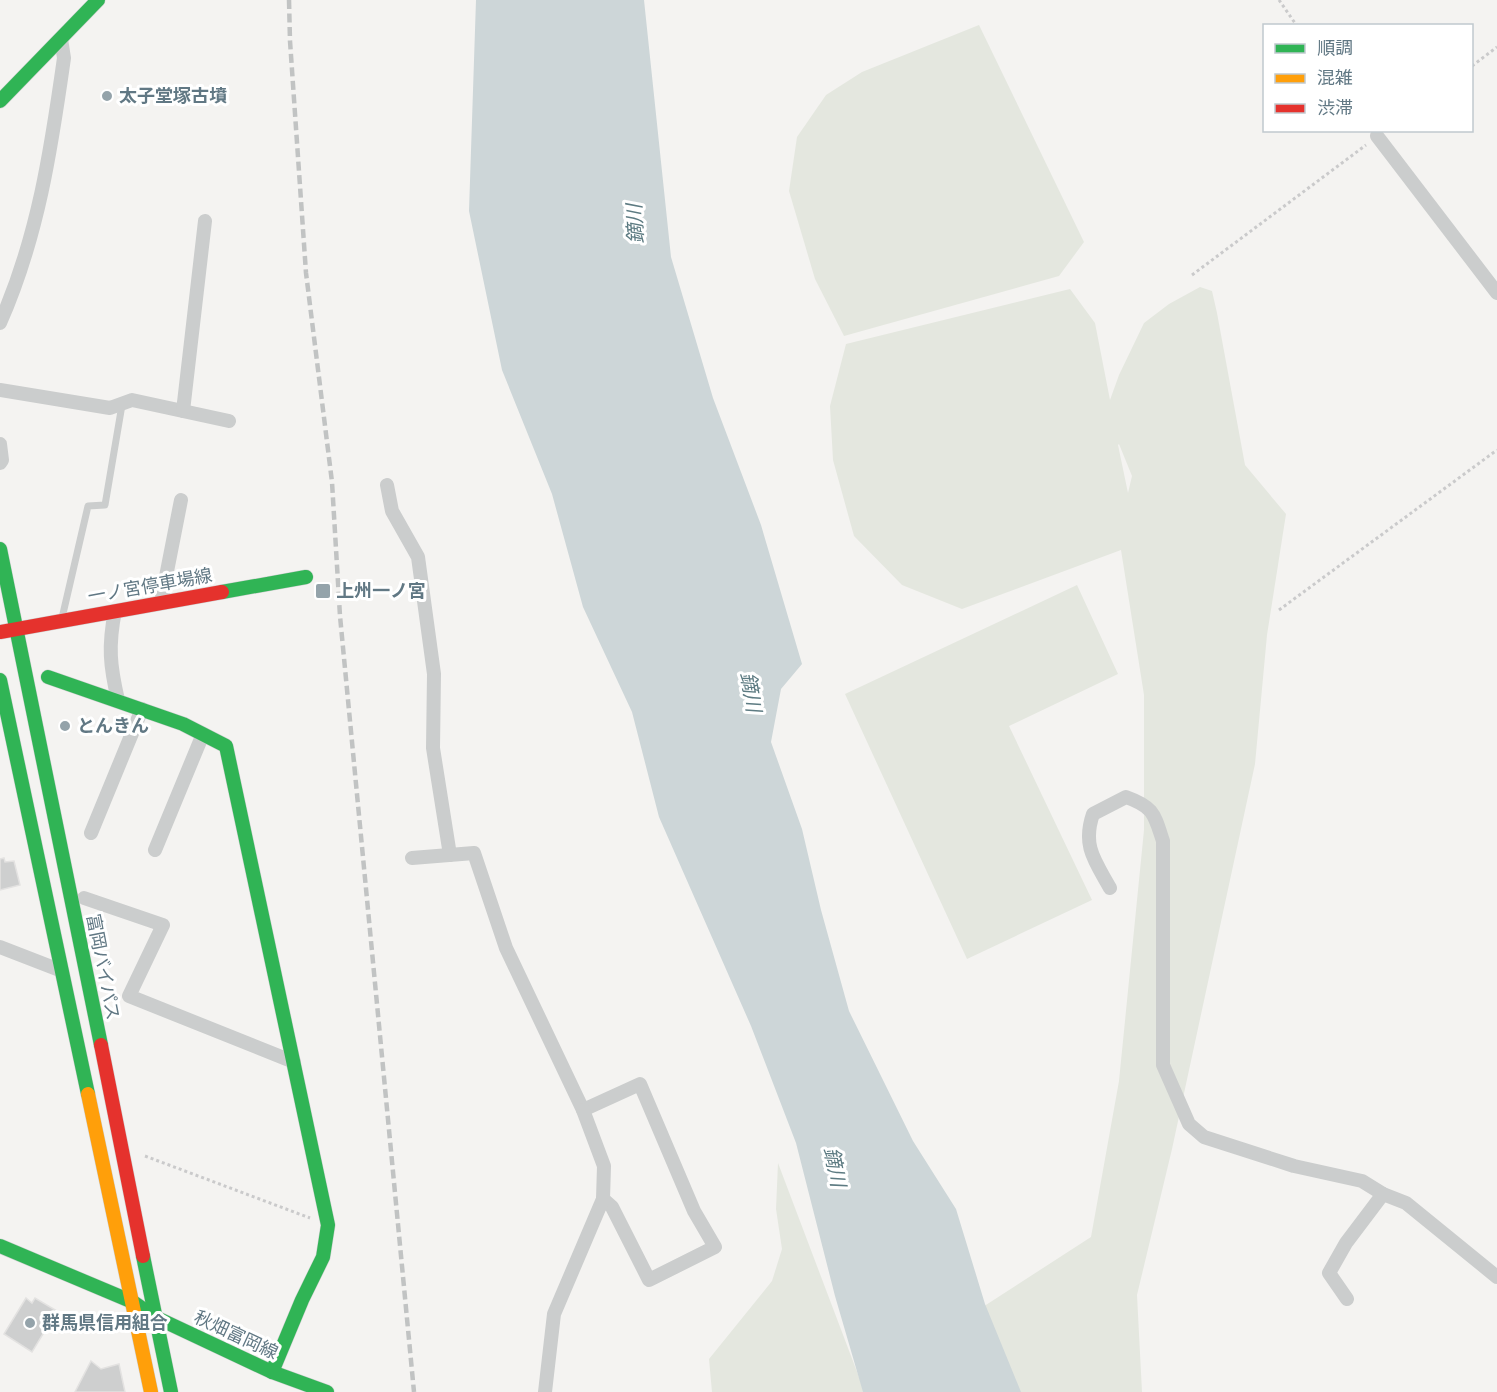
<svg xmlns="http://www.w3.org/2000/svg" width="1497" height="1392" viewBox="0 0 1497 1392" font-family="'Archivo Narrow','Noto Sans JP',sans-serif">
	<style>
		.green { fill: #e4e7df; fill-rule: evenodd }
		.water { fill: #cdd6d8 }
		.building { fill: #cecfcf; stroke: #e3e2e1; stroke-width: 1.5 }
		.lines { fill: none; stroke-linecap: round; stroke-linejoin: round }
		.fast-casing { stroke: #cfd0d1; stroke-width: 15 }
		.slow-casing { stroke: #cfd0d1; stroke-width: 15 }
		.jam-casing { stroke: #cfd0d1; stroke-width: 15 }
		.path { stroke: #cacacb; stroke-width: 3; stroke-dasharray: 3 3; stroke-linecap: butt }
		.lane { stroke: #cbcdcd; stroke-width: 7 }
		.street { stroke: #cbcdcd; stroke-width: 14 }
		.fast { stroke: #30b455; stroke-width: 14 }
		.slow { stroke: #ff9f0a; stroke-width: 14 }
		.jam { stroke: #e5322d; stroke-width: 14 }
		.rail { stroke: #c1c3c3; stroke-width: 4.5; stroke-dasharray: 9 4.5; stroke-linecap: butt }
		.poi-dot { fill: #94a3aa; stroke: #fff; stroke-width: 2 }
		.labels { text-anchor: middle; stroke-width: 6; stroke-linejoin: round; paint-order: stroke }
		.poi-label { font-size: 18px; font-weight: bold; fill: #617884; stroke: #fff; text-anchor: start }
		.street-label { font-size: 18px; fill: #617884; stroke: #fff }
		.water-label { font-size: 20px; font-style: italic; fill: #5d7b82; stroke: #fff }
	</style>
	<rect width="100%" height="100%" fill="#f4f3f1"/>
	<g class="green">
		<path d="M979,25L1084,242L1059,276L844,336L815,279L789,191L797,137L826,95L862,72Z"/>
		<path d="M1200,287L1212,291L1217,313L1245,465L1286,514L1267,635L1255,764L1172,1149L1137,1295L1142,1392H712L709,1359L772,1281L782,1249L776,1209L778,1163L862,1385L1091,1237L1119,1081L1144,830V695L1121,550L962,609L902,585L854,536L833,460L830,406L846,344L1070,289L1095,323L1110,400L1119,375L1144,323L1169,304ZM1119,444L1132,476L1128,493L1118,445Z"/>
		<path d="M1077,585L1118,674L1009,726L1092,900L967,959L845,694Z"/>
	</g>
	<path class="water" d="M476,0H644L671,257L713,398L761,525L802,664L781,689L771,742L802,829L821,910L849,1011L913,1141L956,1209L985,1304L1021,1392H863L835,1296L796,1143L751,1026L659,817L632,712L583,607L552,494L502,370L469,211Z"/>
	<g class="building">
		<path d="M4,858L5,862L14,861L20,885L0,890V859Z"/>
		<path d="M26,1298L32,1303L35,1298L57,1311L32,1352L4,1334Z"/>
		<path d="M91,1361L101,1369L119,1364L125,1392H75Z"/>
	</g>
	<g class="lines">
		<g class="fast-casing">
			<g id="fast">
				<path d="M0,101L98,0"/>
				<path d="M0,549L101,1045"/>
				<path d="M222,592L306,577"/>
				<path d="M48,677L183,724L226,746L328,1225L323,1257L302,1300L272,1372"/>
				<path d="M0,680L88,1094"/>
				<path d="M0,1246L133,1302L155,1317L272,1372L327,1392"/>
				<path d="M143,1256L171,1392"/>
			</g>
		</g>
		<g class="slow-casing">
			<path id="slow" d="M88,1094L151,1392"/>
		</g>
		<g class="jam-casing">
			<g id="jam">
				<path d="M0,632L222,592"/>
				<path d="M101,1045L143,1256"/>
			</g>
		</g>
		<g class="path">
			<path d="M1279,0L1297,26"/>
			<path d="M1472,66L1497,47"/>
			<path d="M1192,275L1366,145"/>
			<path d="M1279,610L1497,450"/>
			<path d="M145,1156L310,1218"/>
		</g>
		<path class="lane" d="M62,618L88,506L105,505L122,405"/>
		<g class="street">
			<path d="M1377,136L1497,293"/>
			<path d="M0,323C38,237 51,150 64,58L61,39"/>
			<path d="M0,390L110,408L132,400L229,421"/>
			<path d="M183,411L205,221"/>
			<path d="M0,444L2,460L0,463"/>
			<path d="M387,485L392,511L418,557L434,674L433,748L450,855"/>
			<path d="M161,602L181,500"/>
			<path d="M115,611C108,646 110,666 118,700"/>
			<path d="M91,833L142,709"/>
			<path d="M155,850L203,734"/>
			<path d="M412,858L474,853L506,948L583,1110L640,1084L694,1211L715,1247L649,1280L612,1207L603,1199"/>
			<path d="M1110,888C1095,861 1082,846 1093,814L1126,797C1154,807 1154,814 1163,841V1065L1189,1124L1204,1137L1294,1166L1362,1181L1383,1194L1406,1203L1497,1277"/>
			<path d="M84,898L163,925L129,996L294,1062"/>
			<path d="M0,947L62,971"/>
			<path d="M1347,1299L1329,1273L1346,1243L1383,1194"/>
			<path d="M545,1392L554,1314L603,1199L604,1166L583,1110"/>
		</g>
		<use href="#fast" class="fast"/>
		<use href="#slow" class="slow"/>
		<use href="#jam" class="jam"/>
		<path class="rail" d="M289,0L290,41L306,273L332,482L340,616L414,1392"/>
	</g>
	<g class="poi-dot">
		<circle cx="107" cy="96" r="6"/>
		<rect x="315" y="583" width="16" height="16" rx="3"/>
		<circle cx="65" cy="726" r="6"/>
		<circle cx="30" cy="1323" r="6"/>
	</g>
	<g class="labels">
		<g class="poi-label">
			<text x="119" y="102">太子堂塚古墳</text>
			<text x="336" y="597">上州一ノ宮</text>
			<text x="77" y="732">とんきん</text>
			<text x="42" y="1329">群馬県信用組合</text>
		</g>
		<g class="street-label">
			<text transform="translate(150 586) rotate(-10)" y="6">一ノ宮停車場線</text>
			<text transform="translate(103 967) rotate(79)" y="6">富岡バイパス</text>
			<text transform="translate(236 1335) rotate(25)" y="6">秋畑富岡線</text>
		</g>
		<g class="water-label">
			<text transform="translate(635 224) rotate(-93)" y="7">鏑川</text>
			<text transform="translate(751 692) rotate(80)" y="7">鏑川</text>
			<text transform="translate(835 1167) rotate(79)" y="7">鏑川</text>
		</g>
	</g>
	<rect x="1263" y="24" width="210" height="108" fill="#ffffff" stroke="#c0c9ce" stroke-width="1.5"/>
	<rect x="1275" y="44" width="30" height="9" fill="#30b455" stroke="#c0c9ce" stroke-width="1.5"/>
	<text x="1317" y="54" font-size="18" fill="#617884">順調</text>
	<rect x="1275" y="74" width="30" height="9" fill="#ff9f0a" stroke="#c0c9ce" stroke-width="1.5"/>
	<text x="1317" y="84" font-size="18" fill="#617884">混雑</text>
	<rect x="1275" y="104" width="30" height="9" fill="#e5322d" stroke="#c0c9ce" stroke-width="1.5"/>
	<text x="1317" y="114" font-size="18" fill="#617884">渋滞</text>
</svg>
